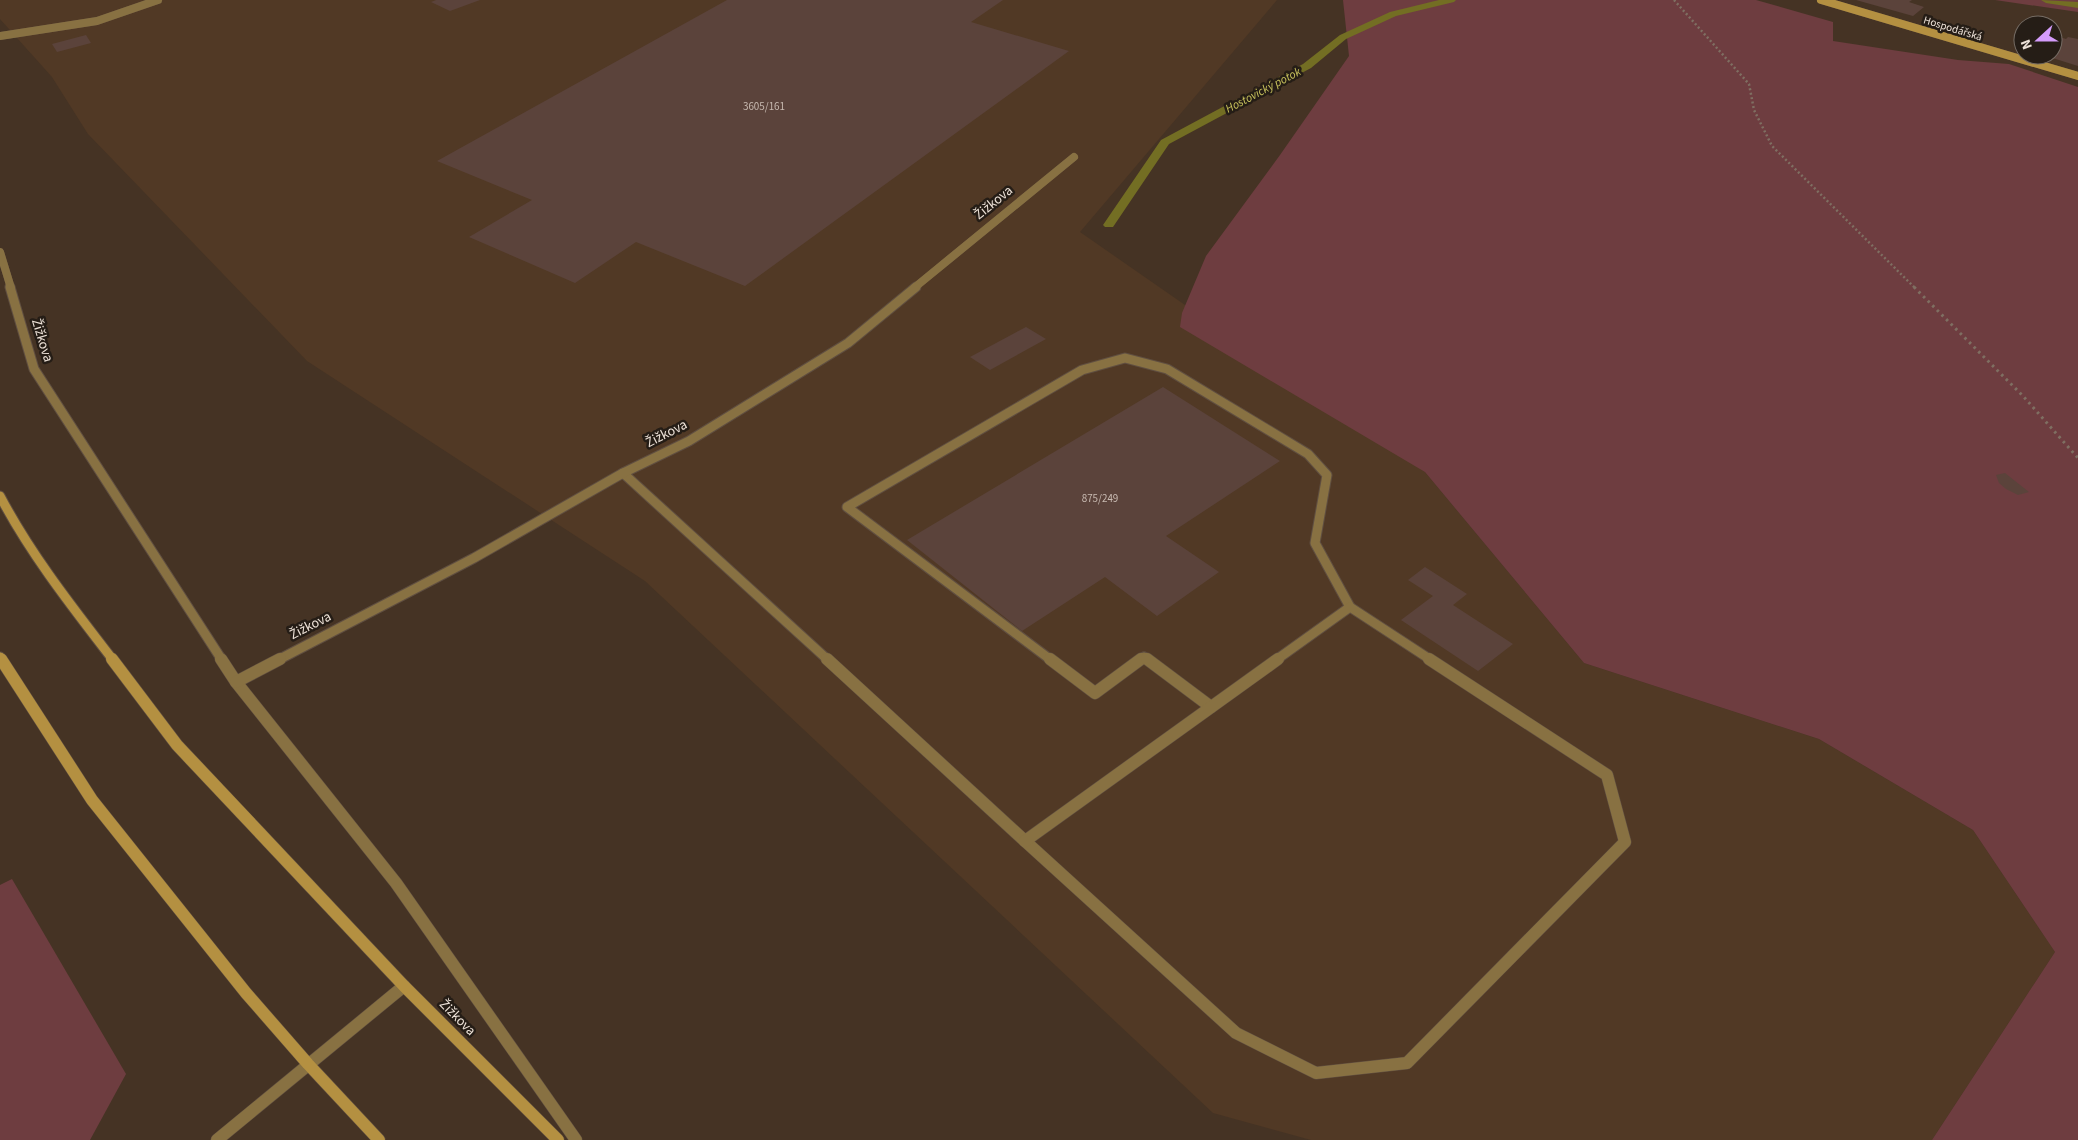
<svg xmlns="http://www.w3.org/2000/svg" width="2078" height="1140" viewBox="0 0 2078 1140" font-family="'Source Sans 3',sans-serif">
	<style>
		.built { fill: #513925 }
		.green { fill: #6e3d40 }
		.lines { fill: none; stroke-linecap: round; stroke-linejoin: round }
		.stream { fill: #736e23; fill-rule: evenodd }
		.building { fill: #5b433b }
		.lane-far2-casing { stroke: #604f41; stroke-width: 8 }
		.lane-far1-casing { stroke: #604f41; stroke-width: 11 }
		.lane-casing { stroke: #604f41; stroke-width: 13 }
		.secondary-far2-casing { stroke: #604f41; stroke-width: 8 }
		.secondary-far1-casing { stroke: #604f41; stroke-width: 11 }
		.secondary-casing { stroke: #604f41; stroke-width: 13 }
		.path-far1 { stroke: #7f6f62; stroke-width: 2.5; stroke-dasharray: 2 2.5; stroke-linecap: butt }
		.path { stroke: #7f6f62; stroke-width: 3; stroke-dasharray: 2.5 4; stroke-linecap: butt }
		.lane-far2 { stroke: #887142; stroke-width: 8 }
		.lane-far1 { stroke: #887142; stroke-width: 9 }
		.lane { stroke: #887142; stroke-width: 12 }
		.secondary-far2 { stroke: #b49041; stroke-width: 8 }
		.secondary-far1 { stroke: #b49041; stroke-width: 9 }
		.secondary { stroke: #b49041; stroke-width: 12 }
		.labels { text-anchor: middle; stroke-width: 5; stroke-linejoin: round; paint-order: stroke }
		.far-street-label { font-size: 11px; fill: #ede2d8; stroke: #251d16 }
		.number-label { font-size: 11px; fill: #c8bab1 }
		.far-water-label { font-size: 12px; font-style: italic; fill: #cac45d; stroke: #251d16 }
		.street-label { font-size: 14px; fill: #ede2d8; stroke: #251d16 }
	</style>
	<rect width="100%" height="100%" fill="#453324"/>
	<path class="built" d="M0,0H1277L1080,232L1425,472L1584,663L1819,739L1973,830L2055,952L1932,1140H1311L1213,1113L645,581L307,361L88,134L52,77L0,19Z"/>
	<g class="green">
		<path d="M1343,0H1756L1833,22V41L1958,60L2009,64L2078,87V1140H1932L2055,952L1973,830L1819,739L1584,663L1425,472L1180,327L1182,313L1206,256L1280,155L1349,56Z"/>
		<path d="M1995,0H2078V12Z"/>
		<path d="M12,879L126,1074L90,1140H0V885Z"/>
	</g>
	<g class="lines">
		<g class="stream">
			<path d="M1439,0H1456L1454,2L1396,16L1346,39L1311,68L1169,144L1113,227H1105L1103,225L1161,140L1303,64L1340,35L1390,12Z"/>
			<path d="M2041,0L2078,2V8L2046,3Z"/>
		</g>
	</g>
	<g class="building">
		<path d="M436,0H480L450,11L431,2Z"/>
		<path d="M727,0H1003L971,22L1069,51L745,286L636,242L575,283L469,237L532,200L437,161Z"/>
		<path d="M1856,0H1912L1909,2L1924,7L1913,16Z"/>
		<path d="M86,35L91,43L57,52L52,44Z"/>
		<path d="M2053,35L2066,39L2068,37L2078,39V66L2043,55H2053Z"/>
		<path d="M1026,327L1046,339L990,370L970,357Z"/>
		<path d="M1163,387L1280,461L1166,536L1219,572L1157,616L1105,577L1022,631L907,540Z"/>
		<path d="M2005,473L2029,492L2018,495L2006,489L1999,483L1996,475Z"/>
		<path d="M1425,567L1467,594L1453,605L1513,644L1478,671L1401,620L1433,596L1408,580Z"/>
	</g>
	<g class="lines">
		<g class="lane-far2-casing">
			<g id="lane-far2">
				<path d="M0,36L97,21L158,0"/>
				<path d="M0,252L11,288"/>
				<path d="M914,288L1074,157"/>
			</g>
		</g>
		<g class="lane-far1-casing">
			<g id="lane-far1">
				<path d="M10,287L34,369L222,660"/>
				<path d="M623,473L828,660"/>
				<path d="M278,660L474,558L623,473L689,441L848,343L916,287"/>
				<path d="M1051,660L847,507L1082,370L1125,358L1167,369L1308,454L1327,475L1315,543L1350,607"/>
				<path d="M1140,660L1144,657L1148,660"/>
				<path d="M1276,660L1350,607L1431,660"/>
			</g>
		</g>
		<g class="lane-casing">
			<g id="lane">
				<path d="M221,659L236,682L396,883L576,1140"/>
				<path d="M827,659L1025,841"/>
				<path d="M1050,659L1095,693L1141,659"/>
				<path d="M1147,659L1211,707"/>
				<path d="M236,682L280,659"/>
				<path d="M1025,841L1236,1033L1316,1073L1407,1063L1625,842L1607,775L1429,659"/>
				<path d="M1025,841L1278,659"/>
				<path d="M217,1140L404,986"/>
			</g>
		</g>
		<g class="secondary-far2-casing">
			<path id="secondary-far2" d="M1821,0L2078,76"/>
		</g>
		<g class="secondary-far1-casing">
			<g id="secondary-far1">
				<path d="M0,496C31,555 73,608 113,660"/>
				<path d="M0,657L2,660"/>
			</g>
		</g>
		<g class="secondary-casing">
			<g id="secondary">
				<path d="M1,659L92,800L246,993L308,1064L379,1140"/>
				<path d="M112,659L177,745L404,986L558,1140"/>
			</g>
		</g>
		<path class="path-far1" d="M1674,0L1749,84L1754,110L1772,146L1915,288"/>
		<path class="path" d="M1914,287L2023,396L2078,458"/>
		<use href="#lane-far2" class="lane-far2"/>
		<use href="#lane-far1" class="lane-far1"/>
		<use href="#lane" class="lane"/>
		<use href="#secondary-far2" class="secondary-far2"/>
		<use href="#secondary-far1" class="secondary-far1"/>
		<use href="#secondary" class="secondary"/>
	</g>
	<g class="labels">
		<g class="far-street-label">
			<text transform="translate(1953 28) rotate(17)" y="4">Hospodářská</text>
		</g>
		<g class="number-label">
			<text x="764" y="110">3605/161</text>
			<text x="1100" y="502">875/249</text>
		</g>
		<g class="far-water-label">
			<text transform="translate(1263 90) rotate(-28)" y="4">Hostovický potok</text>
		</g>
		<g class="street-label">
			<text transform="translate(993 202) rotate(-39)" y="5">Žižkova</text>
			<text transform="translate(43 340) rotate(73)" y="5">Žižkova</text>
			<text transform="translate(666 433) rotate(-27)" y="5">Žižkova</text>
			<text transform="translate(310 625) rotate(-27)" y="5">Žižkova</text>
			<text transform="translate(458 1017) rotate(45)" y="5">Žižkova</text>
		</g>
	</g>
	<g transform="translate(2038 40) rotate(249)"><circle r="24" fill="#251d16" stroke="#756c64"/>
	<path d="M0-4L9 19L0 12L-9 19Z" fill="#d49cfb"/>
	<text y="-8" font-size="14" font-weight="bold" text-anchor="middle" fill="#ede2d8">N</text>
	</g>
</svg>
